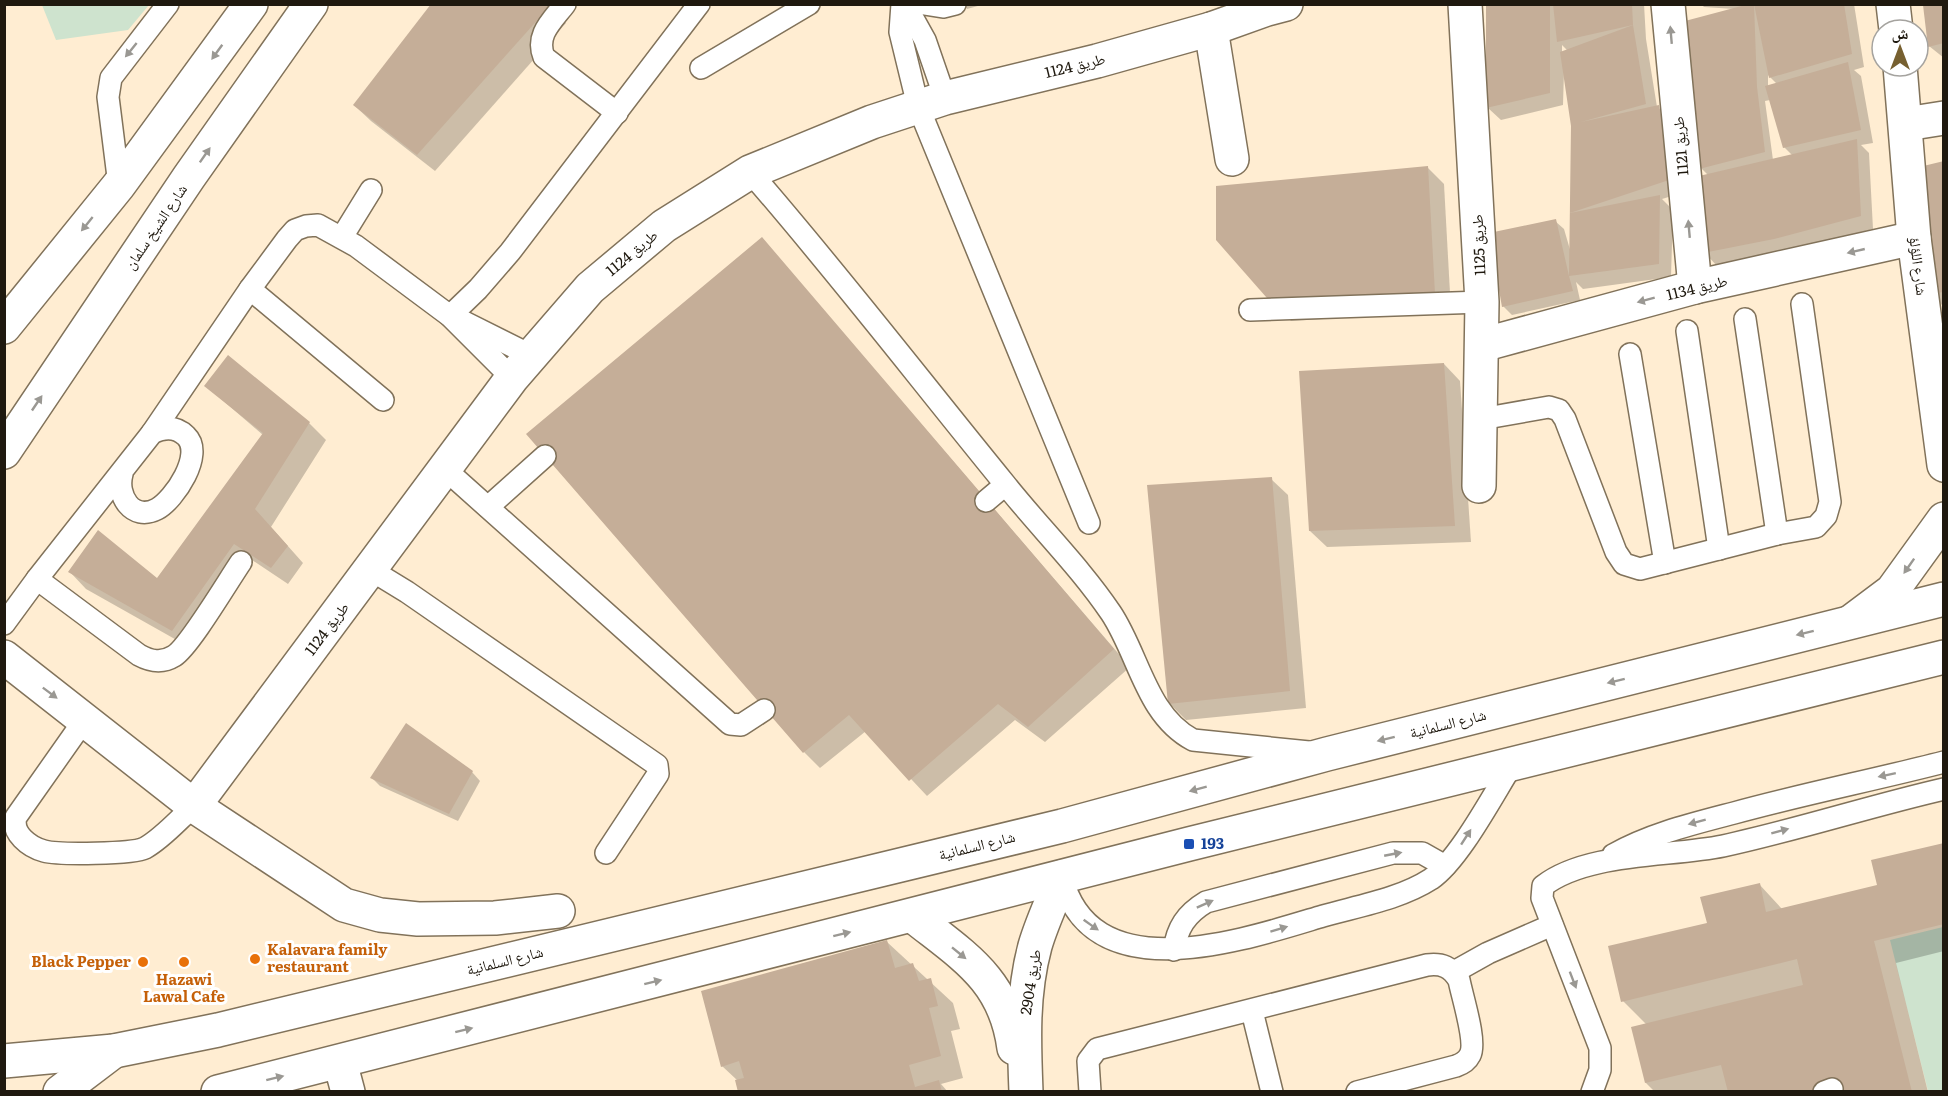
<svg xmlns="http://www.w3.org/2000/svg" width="1948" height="1096" viewBox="0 0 1948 1096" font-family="Literata,'Noto Naskh Arabic',serif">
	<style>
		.green { fill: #cee3ce }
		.shadow { fill: #0003; fill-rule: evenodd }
		.building { fill: #c5ae98 }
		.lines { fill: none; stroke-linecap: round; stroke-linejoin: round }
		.lane-casing { stroke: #81725a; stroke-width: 24 }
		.street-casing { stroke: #81725a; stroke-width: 36 }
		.secondary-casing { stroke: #81725a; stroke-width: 36 }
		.primary-casing { stroke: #81725a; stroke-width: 36 }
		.lane { stroke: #fff; stroke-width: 21 }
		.street { stroke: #fff; stroke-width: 33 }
		.secondary { stroke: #fff; stroke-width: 33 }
		.primary { stroke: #fff; stroke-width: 33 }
		.oneway { fill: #9a9893 }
		.transit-dot { fill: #1a4fb4; stroke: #fff; stroke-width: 2 }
		.food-dot { fill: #e8710a; stroke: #fff; stroke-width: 2 }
		.labels { text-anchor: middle; stroke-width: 6; stroke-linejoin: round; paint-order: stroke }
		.street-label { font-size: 15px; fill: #1f190f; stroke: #fff }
		.transit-label { font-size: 15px; font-weight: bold; fill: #164399; stroke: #fff; text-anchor: start }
		.food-label { font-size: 15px; font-weight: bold; fill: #c56008; stroke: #fff; text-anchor: start }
	</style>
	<rect width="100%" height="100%" fill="#ffedd2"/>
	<g class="green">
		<path d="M42,5H149L128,30L56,40Z"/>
		<path d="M1943,927V1091H1928L1890,940Z"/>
	</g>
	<g class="shadow">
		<path d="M433,4H545L566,23L435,171L371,121L354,105Z"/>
		<path d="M963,4H985L967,9Z"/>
		<path d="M1488,4H1644L1646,39L1657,107L1672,119L1685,192L1662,199L1673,210L1671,277L1583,289L1576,282L1580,300L1512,315L1503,306L1555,221L1564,229L1571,253L1572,125L1564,71L1563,105L1501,120L1488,108ZM1562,45L1568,51L1562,52Z"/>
		<path d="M1701,4H1854L1864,67L1854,70L1861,76L1873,143L1861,145L1869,153L1873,229L1788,251L1717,266L1705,253L1708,175L1701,168L1734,9L1704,7ZM1768,75L1777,84L1768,87ZM1770,100L1784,147L1792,155L1773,160L1765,101Z"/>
		<path d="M1925,4H1944V58L1929,46Z"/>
		<path d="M1944,162V307L1930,293Z"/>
		<path d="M1427,167L1444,184L1451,311L1291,321L1274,304Z"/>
		<path d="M762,239L1130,667L1045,742L1015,720L927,796L866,731L820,768L804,752Z"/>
		<path d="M1444,364L1460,381L1471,542L1327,547L1310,531Z"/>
		<path d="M206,386L309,423L326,440L271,527L303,563L288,584L252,560L189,647L86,589L70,572L157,580L263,435Z"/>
		<path d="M1271,479L1288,495L1306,708L1186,720L1169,703Z"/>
		<path d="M472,772L480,781L458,821L380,786L372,778Z"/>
		<path d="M1944,845V951L1896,963L1928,1092H1655L1646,1083L1647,1025L1623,1001L1708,924L1759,884L1782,909L1879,886Z"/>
		<path d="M887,942L953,1003L960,1029L951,1031L963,1078L941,1084L948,1092H740L737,1080L722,1066Z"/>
	</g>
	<g class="building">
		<path d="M431,4L550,6L417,155L353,105Z"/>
		<path d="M1486,4H1550V93L1486,108Z"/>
		<path d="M1553,4H1632L1633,25L1557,42Z"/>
		<path d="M1749,4H1754L1757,87L1765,152L1699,169L1685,21Z"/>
		<path d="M1754,4H1844L1852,54L1769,78Z"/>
		<path d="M1923,5H1944V43L1928,47Z"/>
		<path d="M1633,25L1646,104L1581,122L1659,105L1672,179L1570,213L1660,195L1659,264L1569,276L1573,291L1502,307L1489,233L1556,219L1569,276L1571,126L1560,52Z"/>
		<path d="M1848,62L1861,130L1783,148L1765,86Z"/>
		<path d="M1857,139L1861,216L1774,239L1703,253L1699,176Z"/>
		<path d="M1944,161V292L1929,294L1911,169Z"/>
		<path d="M1428,166L1435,294L1273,305L1216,240V186Z"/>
		<path d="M762,237L1114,649L1028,727L998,704L909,781L849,715L803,753L526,434Z"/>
		<path d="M228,355L310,422L255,509L288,546L271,568L234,544L172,631L68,572L98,530L157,578L263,433L204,386Z"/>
		<path d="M1444,363L1455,526L1309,531L1299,371Z"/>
		<path d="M1272,477L1290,691L1168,704L1147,485Z"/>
		<path d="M406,723L473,771L449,814L370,778Z"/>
		<path d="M1944,843V924L1874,941L1912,1092H1728L1721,1065L1645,1083L1631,1027L1803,985L1797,959L1621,1002L1608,946L1707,923L1700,897L1760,883L1766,912L1877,885L1871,860Z"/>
		<path d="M887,940L895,968L913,963L919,981L931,978L938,1006L929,1008L941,1056L909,1065L915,1087L939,1080L942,1092H738L735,1080L744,1078L739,1061L721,1067L701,991Z"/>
	</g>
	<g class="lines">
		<g class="lane-casing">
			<g id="lane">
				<path d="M565,4C552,21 535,35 544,57L617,113"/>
				<path d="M902,4L900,32L918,106L1089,523"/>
				<path d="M905,4L925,40L945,98"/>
				<path d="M924,4L943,7L955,4"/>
				<path d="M701,68L809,4"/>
				<path d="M750,172C838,273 920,380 1005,484C1040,528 1080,567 1111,613C1139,655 1146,715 1193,740L1309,752"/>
				<path d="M119,185L108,97L111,78L168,4"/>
				<path d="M342,237L371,190"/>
				<path d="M250,289L383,400"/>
				<path d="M1250,310L1482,302"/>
				<path d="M450,316L478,289L510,252L699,4"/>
				<path d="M456,318L532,356"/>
				<path d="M1745,319L1777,534"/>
				<path d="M1687,331L1719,549"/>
				<path d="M1630,354L1665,563"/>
				<path d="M1481,419L1549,407L1559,410L1565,419L1616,552L1624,564L1640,569L1777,534L1816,527L1826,516L1830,502L1802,304"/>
				<path d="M152,433L250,289L287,239L295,230L306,226L318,225L356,246L450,316L512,378"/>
				<path d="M446,470L730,724L741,725L764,710"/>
				<path d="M986,501L1005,485"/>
				<path d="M488,507L545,456"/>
				<path d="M371,570L407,592L657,765L658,774L606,853"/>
				<path d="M37,579L139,655C150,661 161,664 174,656C189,647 228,581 241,562"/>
				<path d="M4,624L37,579L152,433C164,427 176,426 186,436C205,454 174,500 157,509C132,522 116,495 122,474"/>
				<path d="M85,719L16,817C11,833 29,847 44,851C59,855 133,854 145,848C163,838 179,819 194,806"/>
				<path d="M1613,855C1650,834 1692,824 1734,813C1803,794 1874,780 1944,762"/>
				<path d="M1062,877C1091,993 1246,939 1323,916C1358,906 1400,899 1431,879C1459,860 1493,795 1512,765"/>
				<path d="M1174,950C1177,928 1186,914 1206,902L1393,853H1422L1445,866"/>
				<path d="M1454,972L1488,953L1552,925"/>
				<path d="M1252,1011L1272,1092"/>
				<path d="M1090,1092L1088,1061L1097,1049L1427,965C1442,963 1451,967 1459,980C1462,996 1477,1042 1470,1055C1467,1061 1462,1064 1456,1066L1357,1092"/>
				<path d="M1592,1092L1600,1070V1048L1542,898L1543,886C1587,852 1669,857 1723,846C1797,830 1870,806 1944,789"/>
				<path d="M1824,1092L1832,1089"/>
			</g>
		</g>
		<g class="street-casing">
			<g id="street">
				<path d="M1465,4L1482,302L1479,486"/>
				<path d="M1668,4L1695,287"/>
				<path d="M1211,29L1232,159"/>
				<path d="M1906,124L1944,118"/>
				<path d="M1482,345L1695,287L1914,238"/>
				<path d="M4,657L194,806L344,905L380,915L418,919L495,918L558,911"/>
				<path d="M194,806L512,378L590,288L664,226L750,172L872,122L945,98L1097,61L1211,29L1267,9L1286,4"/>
				<path d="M340,1062L348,1092"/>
			</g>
		</g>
		<g class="secondary-casing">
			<g id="secondary">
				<path d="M1893,4L1896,30"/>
				<path d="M1900,66L1914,238L1944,465"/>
				<path d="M4,327L119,185L251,4"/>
				<path d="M4,452L189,177L311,4"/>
				<path d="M1852,621L1892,591L1944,519"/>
				<path d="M913,916C963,956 1005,979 1014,1048"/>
				<path d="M1026,1092C1024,1042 1022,994 1035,946C1042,922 1053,899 1062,877"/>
			</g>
		</g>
		<g class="primary-casing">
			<g id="primary">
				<path d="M4,1061L114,1051L218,1030L1062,826L1327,754L1944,599"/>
				<path d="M60,1092L114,1051"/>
				<path d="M218,1092L1189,844L1944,657"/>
			</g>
		</g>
		<use href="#lane" class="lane"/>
		<use href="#street" class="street"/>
		<use href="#secondary" class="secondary"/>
		<use href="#primary" class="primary"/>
	</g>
	<defs><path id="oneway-solid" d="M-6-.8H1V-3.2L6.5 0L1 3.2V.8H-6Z" transform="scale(1.5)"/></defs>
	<g class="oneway">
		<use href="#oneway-solid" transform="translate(1671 35) rotate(-95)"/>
		<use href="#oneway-solid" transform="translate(131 50) rotate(129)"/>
		<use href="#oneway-solid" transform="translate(217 52) rotate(126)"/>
		<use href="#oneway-solid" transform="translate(205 155) rotate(-55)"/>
		<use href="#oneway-solid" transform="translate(87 224) rotate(129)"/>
		<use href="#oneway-solid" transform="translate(1689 229) rotate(-95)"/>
		<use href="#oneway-solid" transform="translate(1856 251) rotate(167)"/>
		<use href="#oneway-solid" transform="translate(1646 300) rotate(165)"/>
		<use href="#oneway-solid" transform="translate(37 403) rotate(-56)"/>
		<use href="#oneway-solid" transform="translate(1909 566) rotate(125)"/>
		<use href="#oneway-solid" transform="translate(1805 633) rotate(166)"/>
		<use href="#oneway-solid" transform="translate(1616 681) rotate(166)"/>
		<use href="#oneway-solid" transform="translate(50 693) rotate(37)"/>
		<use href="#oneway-solid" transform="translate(1386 739) rotate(166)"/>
		<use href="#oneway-solid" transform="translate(1887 775) rotate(168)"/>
		<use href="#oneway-solid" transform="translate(1198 789) rotate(165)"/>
		<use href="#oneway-solid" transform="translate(1697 822) rotate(165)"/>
		<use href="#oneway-solid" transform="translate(1780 831) rotate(-15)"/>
		<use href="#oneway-solid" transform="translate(1466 837) rotate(-57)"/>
		<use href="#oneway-solid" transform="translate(1393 854) rotate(-11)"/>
		<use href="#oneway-solid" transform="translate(1205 904) rotate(-24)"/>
		<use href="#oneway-solid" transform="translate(1091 925) rotate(35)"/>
		<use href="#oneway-solid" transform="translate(1279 929) rotate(-17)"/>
		<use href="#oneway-solid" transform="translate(842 934) rotate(-14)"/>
		<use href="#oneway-solid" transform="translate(959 953) rotate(39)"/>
		<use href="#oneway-solid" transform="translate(1573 980) rotate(69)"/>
		<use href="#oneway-solid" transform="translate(653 982) rotate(-14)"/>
		<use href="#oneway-solid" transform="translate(464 1030) rotate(-14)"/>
		<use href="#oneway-solid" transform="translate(275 1078) rotate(-14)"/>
	</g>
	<rect class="transit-dot" x="1183" y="838" width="12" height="12" rx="3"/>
	<g class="food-dot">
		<circle cx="255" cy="959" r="6"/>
		<circle cx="143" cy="962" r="6"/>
		<circle cx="184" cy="962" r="6"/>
	</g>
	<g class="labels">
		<g class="street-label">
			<text transform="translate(1075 66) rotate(-14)" y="5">طريق 1124</text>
			<text transform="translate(1681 146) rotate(-95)" y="5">طريق 1121</text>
			<text transform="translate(156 227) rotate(-56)" y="5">شارع الشيخ سلمان</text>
			<text transform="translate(1479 245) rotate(-93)" y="5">طريق 1125</text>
			<text transform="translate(632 253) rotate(-40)" y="5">طريق 1124</text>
			<text transform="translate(1918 266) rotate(83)" y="5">شارع اللؤلؤ</text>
			<text transform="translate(1697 288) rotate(-14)" y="5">طريق 1134</text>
			<text transform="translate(327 629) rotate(-53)" y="5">طريق 1124</text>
			<text transform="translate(1448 724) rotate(-14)" y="5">شارع السلمانية</text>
			<text transform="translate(977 846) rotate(-14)" y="5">شارع السلمانية</text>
			<text transform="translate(505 961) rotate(-14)" y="5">شارع السلمانية</text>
			<text transform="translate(1031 982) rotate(-81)" y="5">طريق 2904</text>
		</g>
		<g class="transit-label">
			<text x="1201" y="849">193</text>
		</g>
		<g class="food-label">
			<text x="267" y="955">Kalavara family<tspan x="267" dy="17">restaurant</tspan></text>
			<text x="131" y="967" text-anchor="end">Black Pepper</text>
			<text x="184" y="985" text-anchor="middle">Hazawi<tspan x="184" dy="17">Lawal Cafe</tspan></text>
		</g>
	</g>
	<rect width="1948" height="1096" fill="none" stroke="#1f190f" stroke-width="12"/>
	<g transform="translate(1900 48)"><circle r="28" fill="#ffffff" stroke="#a5a39f" stroke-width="1.5"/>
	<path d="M0-4.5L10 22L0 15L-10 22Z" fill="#776030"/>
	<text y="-9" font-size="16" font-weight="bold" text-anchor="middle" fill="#1f190f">ش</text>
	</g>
</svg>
